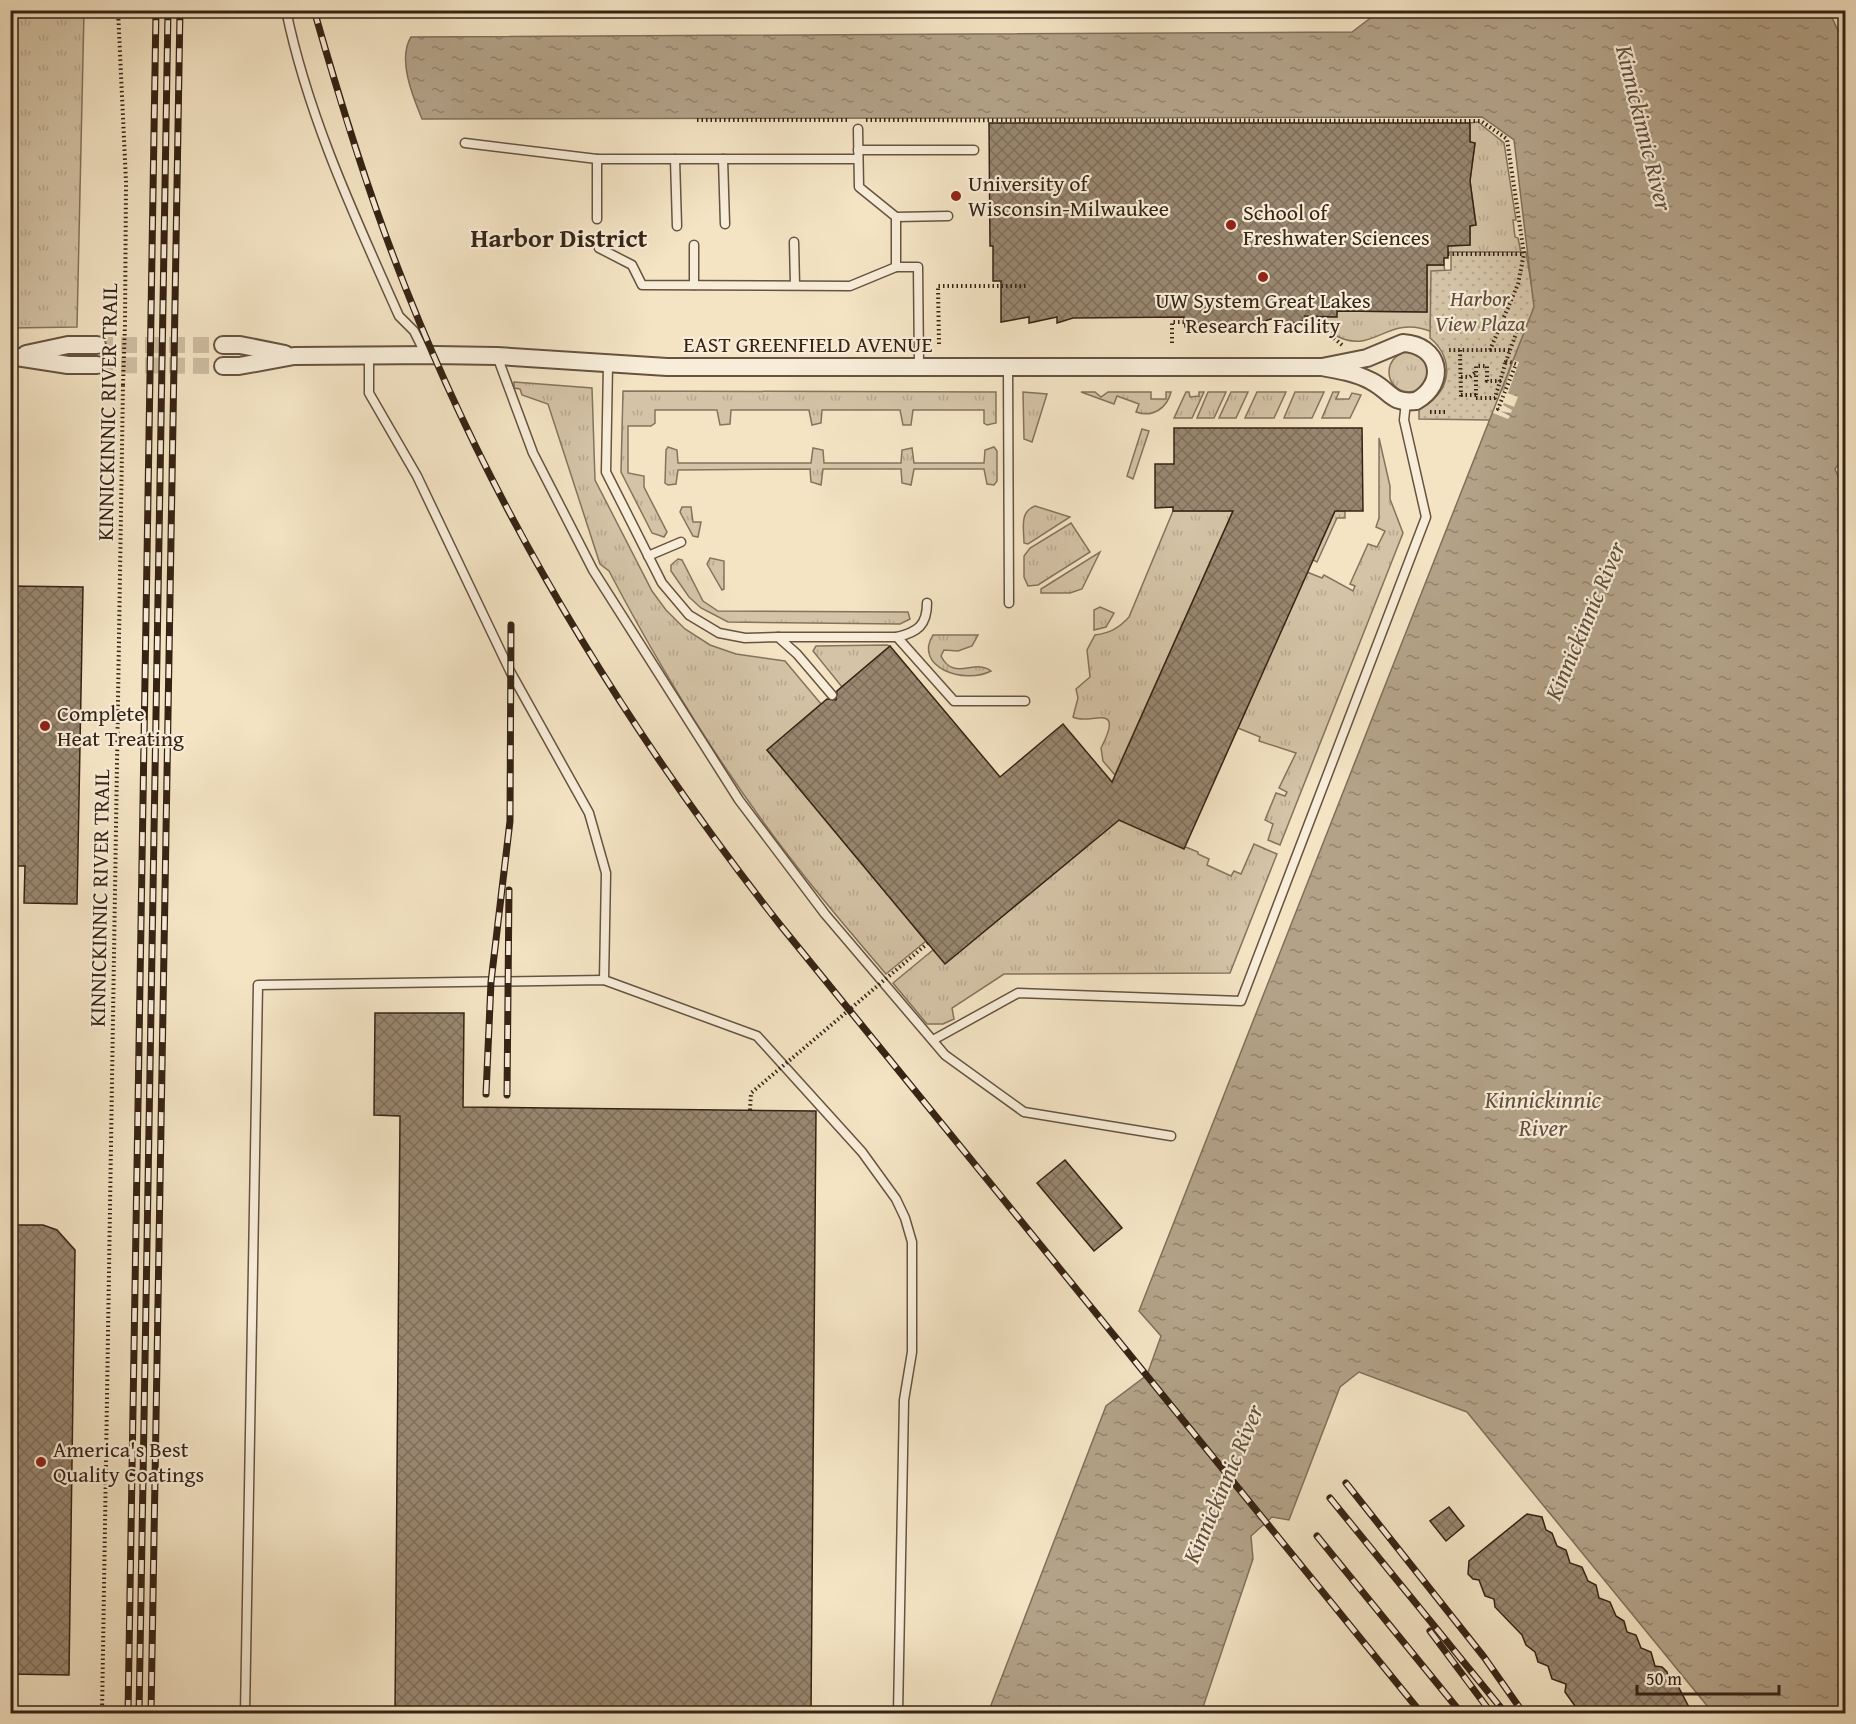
<svg xmlns="http://www.w3.org/2000/svg" width="1856" height="1724" viewBox="0 0 1856 1724" font-family="'Gentium Book Plus',serif">
	<style>
		.grass { fill: url(#grass-tufts); stroke: #85735d; stroke-width: 1.5 }
		.park { fill: url(#park-dots); stroke: #85735d; stroke-width: 1.5 }
		.water { fill: url(#water-ripples); stroke: #816f5a; stroke-width: 1.5 }
		.pier { fill: #f4e4c4 }
		.building { fill: url(#building-cross-hatch); stroke: #362314; stroke-width: 1.5 }
		.lines { fill: none; stroke-linecap: round; stroke-linejoin: round }
		.street-tunnel { stroke: #cebda1; stroke-width: 16; stroke-dasharray: 16 8; stroke-linecap: butt }
		.lane-casing { stroke: #665340; stroke-width: 11 }
		.street-casing { stroke: #665340; stroke-width: 20 }
		.path { stroke: #362314; stroke-width: 4; stroke-dasharray: 1.5 3; stroke-linecap: butt }
		.lane { stroke: #f8edd9; stroke-width: 8 }
		.street { stroke: #f8edd9; stroke-width: 16 }
		.rail-casing { stroke: #362314; stroke-width: 7 }
		.rail { stroke: #f8edd9; stroke-width: 4.5; stroke-dasharray: 14; stroke-linecap: butt }
		.path-bridge { stroke: #362314; stroke-width: 4; stroke-dasharray: 1.5 3; stroke-linecap: butt }
		.poi-dot { fill: #8f2418; stroke: #f8edd9; stroke-width: 2 }
		.labels { text-anchor: middle; stroke-width: 4.5; stroke-linejoin: round; paint-order: stroke }
		.poi-label { font-size: 22px; fill: #362314; stroke: #f8edd9; text-anchor: start }
		.park-label { font-size: 22px; font-style: italic; fill: #5e4b38; stroke: #f8edd9 }
		.street-label { font-size: 22px; fill: #362314; stroke: #f8edd9 }
		.water-label { font-size: 24px; font-style: italic; fill: #624f3d; stroke: #f8edd9 }
		.quarter-label { font-size: 26px; font-weight: bold; fill: #362314; stroke: #f8edd9 }
	</style>
	<defs>
		<pattern id="grass-tufts" width="24" height="20" patternUnits="userSpaceOnUse" patternTransform="scale(1.5)"><rect width="24" height="20" fill="#d4c3a6"/><path d="M3 7l-1-3M5 7V3M7 7l1-3M15 17l-1-3M17 17v-4M19 17l1-3" fill="none" stroke="#b7a78e"/></pattern>
		<pattern id="park-dots" width="8" height="8" patternUnits="userSpaceOnUse" patternTransform="scale(1.5)"><rect width="8" height="8" fill="#d4c3a6"/><path d="M2 2h.1M6 6h.1" fill="none" stroke="#b7a78e" stroke-width="1.8" stroke-linecap="round"/></pattern>
		<pattern id="water-ripples" width="26" height="14" patternUnits="userSpaceOnUse" patternTransform="scale(1.5)"><rect width="26" height="14" fill="#b3a288"/><path d="M2 4q2-2 4 0t4 0M15 11q2-2 4 0t4 0" fill="none" stroke="#92846e"/></pattern>
		<pattern id="building-cross-hatch" width="8" height="8" patternUnits="userSpaceOnUse" patternTransform="scale(1.5)"><rect width="8" height="8" fill="#998770"/><path d="M0 0l8 8M0 8l8-8" fill="none" stroke="#7e6e5b"/></pattern>
	</defs>
	<rect width="100%" height="100%" fill="#f4e4c4"/>
	<filter id="stains"><feTurbulence type="fractalNoise" baseFrequency=".00333" numOctaves="4"/><feColorMatrix values="0 0 0 0 .2 0 0 0 0 .09 0 0 0 0 .02 0 0 0 .5 -.17"/></filter>
	<radialGradient id="worn" r=".72"><stop offset=".6" stop-color="#630" stop-opacity="0"/><stop offset="1" stop-color="#630" stop-opacity=".3"/></radialGradient>
	<g class="grass">
		<path d="M10,11H84L77,327L11,328Z"/>
		<path d="M1478,122L1504,143L1516,220H1513L1515,237L1518,238L1521,252H1448V250H1444V246L1470,245V226L1476,225L1470,181L1475,143L1470,142V123Z"/>
		<path d="M1457,261L1432,332C1386,313 1374,357 1335,335C1328,330 1321,322 1314,317H1336L1337,311L1427,312V265H1444L1446,282Z"/>
		<circle cx="1409" cy="372" r="20"/>
		<path d="M514,382L592,388L595,480L652,591L666,610L685,629L710,645L736,654L785,661L821,704L767,750L926,941L886,974C856,939 826,904 798,868C726,776 663,674 609,571L600,564L548,404L522,395L520,389L514,388Z"/>
		<path d="M623,391L996,392V423L987,425L984,423V410H913L911,425H903L900,410H822L821,423L812,425L809,410H731L730,424L720,425L717,410H655V423L651,426H628V473L644,476V487L667,532L664,537L652,533L621,472Z"/>
		<path d="M1023,392L1047,394L1032,442L1024,439Z"/>
		<path d="M1081,392H1095L1101,397L1108,392H1151V399H1166V392H1171C1167,408 1153,418 1136,412L1139,404L1117,396L1114,404Z"/>
		<path d="M1186,392H1189L1190,397L1199,396V392H1204L1192,418H1174Z"/>
		<path d="M1208,392H1226L1214,418H1197Z"/>
		<path d="M1231,392H1248L1236,418H1219Z"/>
		<path d="M1257,392H1286L1274,418H1245Z"/>
		<path d="M1295,392H1324L1312,418H1284Z"/>
		<path d="M1333,392H1339L1336,399H1349L1352,393L1361,395L1350,418H1322Z"/>
		<path d="M1142,429L1149,431L1133,479L1127,476Z"/>
		<path d="M1379,438L1390,486V499L1403,533L1280,845L1268,840L1273,824L1265,820L1276,793L1285,796L1287,792L1279,788L1296,753L1259,741L1260,737L1238,728L1307,572L1322,578L1324,575L1353,591L1355,586L1350,584L1368,544L1377,547L1385,531L1376,527L1379,518Z"/>
		<path d="M668,447L677,450L678,463H811L813,448L823,450L824,463H901L902,450L912,448L914,463H984L985,450L994,447L997,451V481L994,485L987,484L984,469H914L911,485L902,483L901,469H823L821,485L811,482L810,469L678,470L676,484L668,485L665,483L666,450Z"/>
		<path d="M1035,506L1070,517L1028,544L1024,543C1024,529 1019,512 1035,506Z"/>
		<path d="M682,507H691L693,522H701L698,537L693,536L680,512Z"/>
		<path d="M1173,511H1233L1115,775L1103,761L1101,748C1126,700 1089,726 1073,717L1078,698L1076,689L1090,677L1087,650L1095,635C1110,633 1119,628 1129,617Z"/>
		<path d="M1335,511H1345V518H1337L1317,562L1313,560Z"/>
		<path d="M1071,523L1090,552L1038,585L1028,586L1024,577V556L1030,548Z"/>
		<path d="M1100,552L1082,589L1070,593H1041V589Z"/>
		<path d="M710,558L724,561V589L722,590L707,564Z"/>
		<path d="M678,559L682,560L703,601L718,611L908,612L910,619L900,624L728,622L701,608L689,597L671,571V565Z"/>
		<path d="M1100,607L1114,613L1106,627L1094,630V610Z"/>
		<path d="M933,635H978L972,646L958,651L944,650L941,656C954,682 975,658 991,671C964,685 913,667 933,635Z"/>
		<path d="M887,645L890,646L842,687L813,651L816,646Z"/>
		<path d="M1119,820L1198,852V854L1209,859L1207,865L1231,876L1234,871L1241,874L1254,844L1277,854L1230,973L1004,974L952,1008L954,1019L943,1024H927L893,983L933,950L945,963Z"/>
	</g>
	<path class="park" d="M1451,252H1526L1535,307L1490,420L1419,419V409C1450,395 1457,360 1430,338L1431,271L1451,270Z"/>
	<path class="water" d="M1381,10L1829,11L1846,48V454L1835,469L1846,495L1845,1713H1713L1467,1412L1359,1372L1340,1387L1289,1520L1272,1517L1251,1536L1253,1559L1201,1713H988L1106,1406L1147,1375L1161,1336L1139,1311L1534,307L1514,140L1482,117L422,119C413,97 397,59 411,37L1352,32Z"/>
	<path class="pier" d="M1514,360L1519,362L1508,393L1518,397L1514,407L1504,403L1503,405L1512,410L1511,413L1500,411L1510,416L1508,419L1493,413L1502,391H1504Z"/>
	<g class="building">
		<path d="M989,123H1470V142L1475,143L1470,181L1476,225L1470,226V245L1448,246V258H1444V265H1427V312L1337,311V317L1305,316V320L1291,324L1271,319L1246,327H1185L1184,317L1073,318L1057,323V317L1029,323V317L1001,322V281H993V246H990Z"/>
		<path d="M1174,428H1362L1363,511H1335L1184,849L1119,820L945,964L767,750L827,699L836,700L837,691L890,646L1000,777L1063,724L1112,782L1233,511H1173V507L1155,508V464H1174Z"/>
		<path d="M10,586L83,587L77,904L24,903L25,866H10Z"/>
		<path d="M375,1013H464L463,1107L816,1111L811,1713H395L400,1116L374,1115Z"/>
		<path d="M1065,1160L1122,1228L1094,1251L1037,1183Z"/>
		<path d="M10,1225H43L57,1230L75,1250L69,1675L10,1674Z"/>
		<path d="M1449,1507L1464,1526L1446,1541L1430,1521Z"/>
		<path d="M1527,1514L1542,1517L1546,1530L1552,1533L1557,1546L1566,1550L1570,1563L1582,1567L1588,1581L1596,1585L1599,1598L1610,1602L1616,1616L1624,1621L1627,1632L1636,1635L1641,1648L1651,1652L1655,1666L1662,1667L1667,1672L1669,1681L1678,1686L1692,1713H1580L1565,1692L1566,1684L1552,1679L1548,1666L1538,1662L1535,1652L1526,1645L1522,1635L1495,1607L1494,1599L1485,1596L1479,1580L1473,1579L1468,1574L1469,1561Z"/>
	</g>
	<g class="lines">
		<g class="street-tunnel">
			<path d="M97,345H223"/>
			<path d="M97,365L223,366"/>
		</g>
		<g class="lane-casing">
			<g id="lane">
				<path d="M286,10C308,117 355,217 399,316L414,331L426,355"/>
				<path d="M858,129L859,187L896,217V267"/>
				<path d="M465,143L597,159H858"/>
				<path d="M858,150H974"/>
				<path d="M675,159L677,226"/>
				<path d="M723,159L725,224"/>
				<path d="M896,217L948,216"/>
				<path d="M597,219V159"/>
				<path d="M794,242L795,285"/>
				<path d="M694,245V285"/>
				<path d="M599,248L632,265L642,285L850,286L896,267H918L919,366"/>
				<path d="M369,356V393L417,476L511,673L589,813L606,873L604,980"/>
				<path d="M497,356L533,453L593,570L739,800L825,914L945,1055L1024,1112L1171,1136"/>
				<path d="M608,365L606,472L662,583L689,615L719,633L745,638L778,637L797,654L832,695"/>
				<path d="M1008,367L1009,603"/>
				<path d="M648,556L681,542"/>
				<path d="M778,637H897C918,632 927,625 927,603"/>
				<path d="M897,637L954,701H1025"/>
				<path d="M933,1040L1018,993L1241,1001L1426,517L1404,420L1406,402"/>
				<path d="M245,1714L258,985L604,980L757,1036L862,1152L896,1199L905,1218L912,1242V1352L904,1400L898,1714"/>
			</g>
		</g>
		<g class="street-casing">
			<g id="street">
				<path d="M1403,343C1440,345 1448,383 1416,401C1390,404 1391,391 1371,381C1356,373 1339,370 1322,367L1367,358Z"/>
				<path d="M223,345H240L285,354"/>
				<path d="M26,354L68,345H97"/>
				<path d="M10,356L68,365H97"/>
				<path d="M223,366H239L294,356L434,355L497,356L667,367H1322"/>
			</g>
		</g>
		<g class="path">
			<path d="M118,10L126,182L125,324"/>
			<path d="M697,120H849"/>
			<path d="M866,120L1481,121L1507,139L1524,254L1518,284L1490,350H1448"/>
			<path d="M1448,254H1524"/>
			<path d="M1305,318L1313,320L1342,345"/>
			<path d="M1172,343V322H1185"/>
			<path d="M939,344L938,286H1026"/>
			<path d="M1460,350L1461,397"/>
			<path d="M1490,350H1510L1506,361L1516,364L1498,409L1501,410"/>
			<path d="M1510,350L1519,326"/>
			<path d="M1461,377H1470L1476,372"/>
			<path d="M1501,381H1487V366H1476V398H1495L1506,361"/>
			<path d="M1461,395H1476"/>
			<path d="M1430,412H1448"/>
			<path d="M102,1714L123,385"/>
		</g>
		<use href="#lane" class="lane"/>
		<use href="#street" class="street"/>
		<g class="rail-casing">
			<g id="rail">
				<path d="M314,10C338,94 363,177 394,258C485,499 622,724 781,926L1422,1714"/>
				<path d="M1845,10L1846,11"/>
				<path d="M486,1094L491,982L510,821L511,625"/>
				<path d="M507,1095L509,890"/>
				<path d="M1346,1483L1484,1657L1524,1714"/>
				<path d="M1330,1498L1506,1714"/>
				<path d="M1317,1536L1462,1714"/>
				<path d="M1430,1631L1492,1714"/>
				<path d="M128,1714L156,10"/>
				<path d="M139,1714L168,10"/>
				<path d="M151,1714L180,10"/>
			</g>
		</g>
		<use href="#rail" class="rail"/>
		<g class="path-bridge">
			<path d="M123,385L125,324"/>
			<path d="M750,1110L751,1093L928,943"/>
		</g>
	</g>
	<g class="poi-dot">
		<circle cx="956" cy="196" r="6"/>
		<circle cx="1231" cy="225" r="6"/>
		<circle cx="1263" cy="277" r="6"/>
		<circle cx="45" cy="726" r="6"/>
		<circle cx="41" cy="1462" r="6"/>
	</g>
	<g class="labels">
		<g class="poi-label">
			<text x="968" y="191">University of<tspan x="968" dy="25">Wisconsin-Milwaukee</tspan></text>
			<text x="1243" y="220">School of<tspan x="1243" dy="25">Freshwater Sciences</tspan></text>
			<text x="1263" y="308" text-anchor="middle">UW System Great Lakes<tspan x="1263" dy="25">Research Facility</tspan></text>
			<text x="57" y="721">Complete<tspan x="57" dy="25">Heat Treating</tspan></text>
			<text x="53" y="1457">America's Best<tspan x="53" dy="25">Quality Coatings</tspan></text>
		</g>
		<g class="park-label">
			<text x="1480" y="306">Harbor<tspan x="1480" dy="25">View Plaza</tspan></text>
		</g>
		<g class="street-label">
			<text x="808" y="352">EAST GREENFIELD AVENUE</text>
			<text transform="translate(107 412) rotate(-89)" y="8">KINNICKINNIC RIVER TRAIL</text>
			<text transform="translate(99 898) rotate(-89)" y="8">KINNICKINNIC RIVER TRAIL</text>
		</g>
		<g class="water-label">
			<text transform="translate(1644 128) rotate(76)" y="8">Kinnickinnic River</text>
			<text transform="translate(1585 621) rotate(-67)" y="8">Kinnickinnic River</text>
			<text x="1543" y="1108">Kinnickinnic<tspan x="1543" dy="28">River</tspan></text>
			<text transform="translate(1223 1484) rotate(-67)" y="8">Kinnickinnic River</text>
		</g>
		<g class="quarter-label">
			<text x="559" y="247">Harbor District</text>
		</g>
	</g>
	<rect width="1856" height="1724" fill="none" stroke="#f4e4c4" stroke-width="36"/>
	<rect x="12" y="12" width="1832" height="1700" fill="none" stroke="#362314" stroke-width="3"/>
	<rect x="18" y="18" width="1820" height="1688" fill="none" stroke="#362314" stroke-width="1.5"/>
	<path d="M1637 1685v9h142v-9" fill="none" stroke="#362314" stroke-width="3"/>
	<text x="1646" y="1685" font-size="18" fill="#362314" stroke="#f8edd9" stroke-width="4.5" paint-order="stroke">50 m</text>
	<rect width="100%" height="100%" filter="url(#stains)"/>
	<rect width="100%" height="100%" fill="url(#worn)"/>
</svg>
